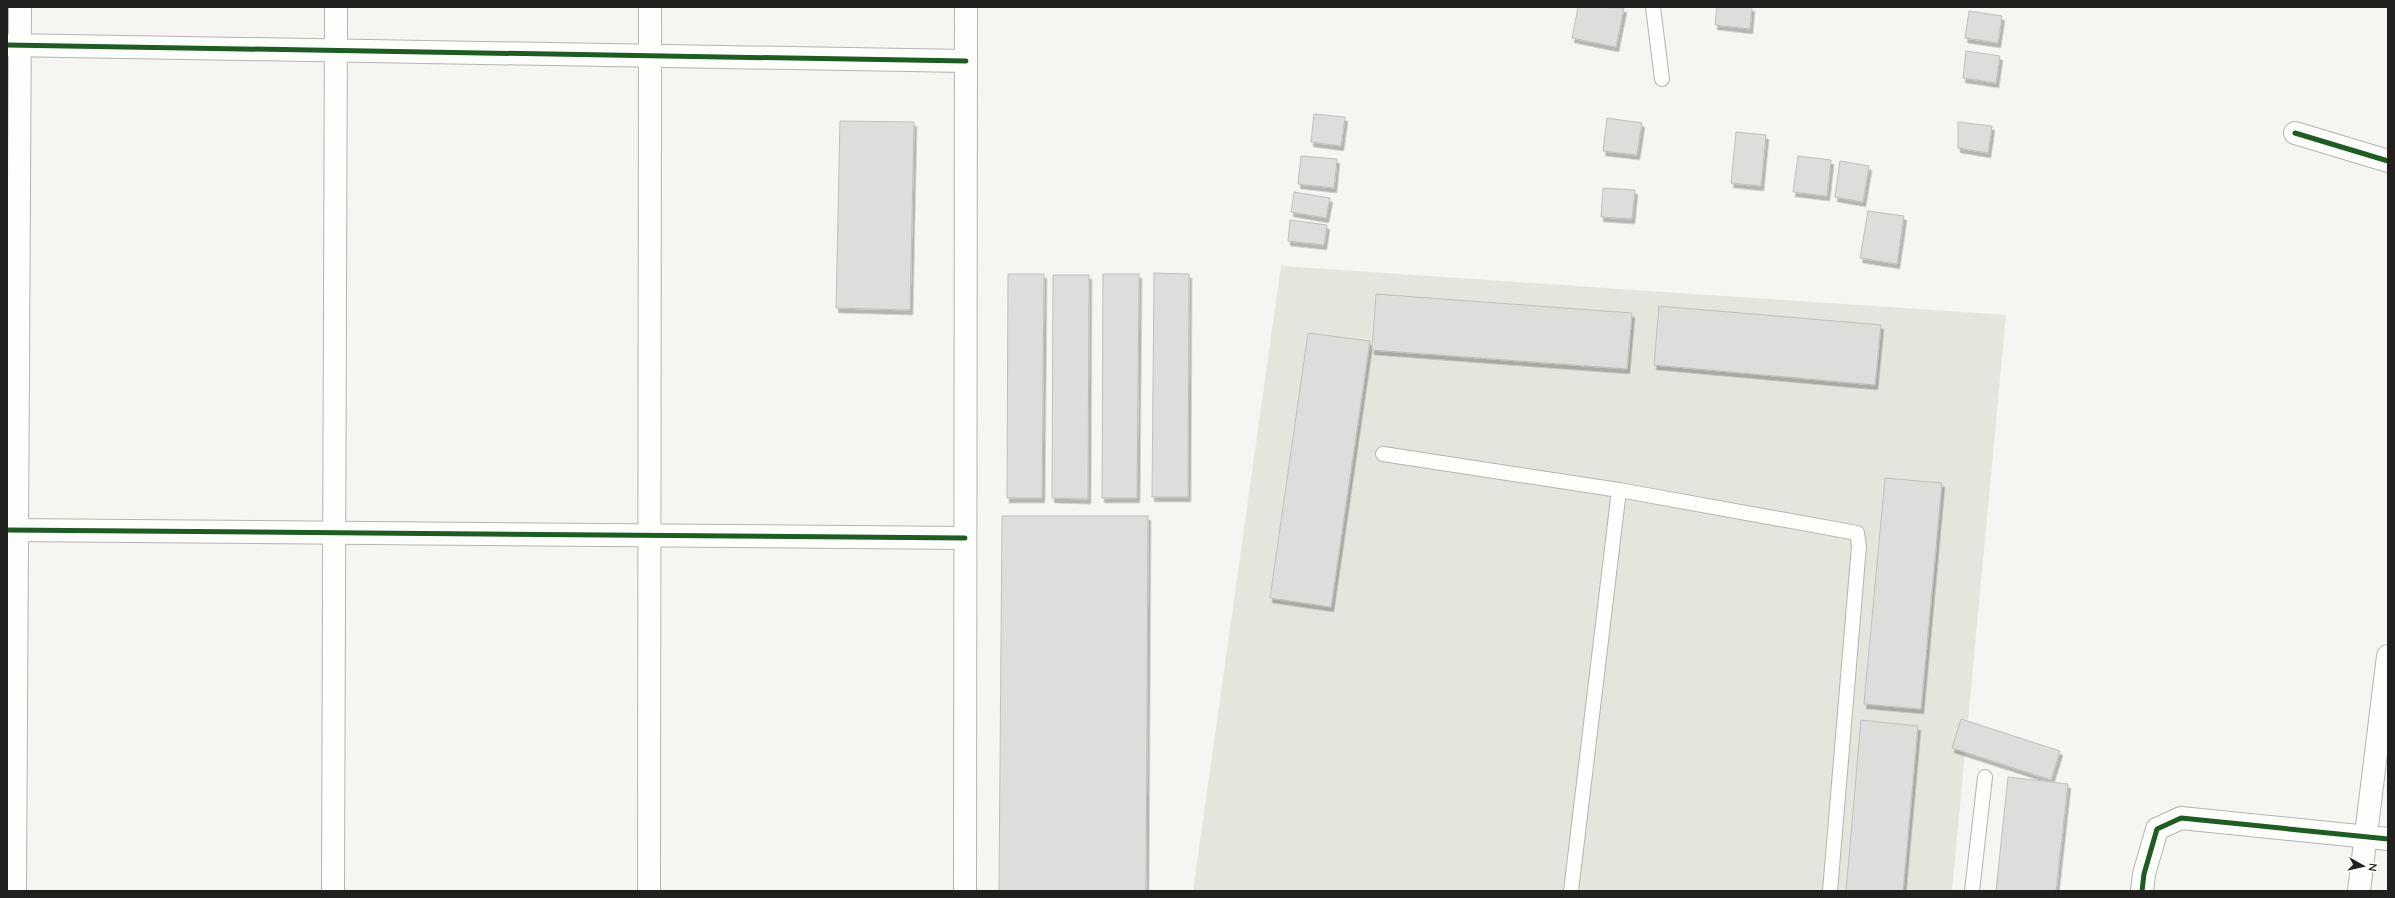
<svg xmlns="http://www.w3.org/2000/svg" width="2395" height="898" viewBox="0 0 2395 898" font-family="Quicksand,sans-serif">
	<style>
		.built { fill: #e6e5dd }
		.building { fill: #dedddb; stroke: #c0bfbd; filter: url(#shadow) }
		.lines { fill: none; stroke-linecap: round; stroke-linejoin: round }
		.lane-casing { stroke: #b4b4b1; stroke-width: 16 }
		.street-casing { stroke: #b4b4b1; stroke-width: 24 }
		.lane { stroke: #fefefd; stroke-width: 14 }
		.street { stroke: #fefefd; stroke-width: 22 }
		.cycleway-casing { stroke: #fff; stroke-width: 8 }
		.cycleway { stroke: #1b5e20; stroke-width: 5 }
	</style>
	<defs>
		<filter id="shadow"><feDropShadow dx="2.5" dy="4.5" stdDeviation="0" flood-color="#0004"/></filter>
	</defs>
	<rect width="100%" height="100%" fill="#f5f5f1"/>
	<path class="built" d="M1281,266L2006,315L1952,891H1193Z"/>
	<g class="building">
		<path d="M1578,7L1624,8L1616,47L1572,38Z"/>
		<path d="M1717,7H1752L1750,29L1715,25Z"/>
		<path d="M1969,11L2002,16L1998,43L1965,38Z"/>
		<path d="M1966,51L2000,56L1996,83L1963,78Z"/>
		<path d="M1314,114L1345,117L1341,146L1311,142Z"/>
		<path d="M1607,118L1642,123L1637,155L1603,151Z"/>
		<path d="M840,121L914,122L910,310L836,308Z"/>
		<path d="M1958,122L1992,126L1988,153L1958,148Z"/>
		<path d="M1736,132L1766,135L1761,186L1731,183Z"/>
		<path d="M1301,156L1337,159L1334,188L1298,184Z"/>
		<path d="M1798,156L1831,160L1827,196L1793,192Z"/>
		<path d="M1840,161L1869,166L1863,202L1835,197Z"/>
		<path d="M1603,188L1635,190L1632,219L1601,217Z"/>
		<path d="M1294,192L1330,198L1326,218L1291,212Z"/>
		<path d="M1868,211L1904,216L1897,264L1860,258Z"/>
		<path d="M1290,220L1327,225L1324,245L1288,241Z"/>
		<path d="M1154,273L1189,274L1188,497H1152Z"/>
		<path d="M1008,274H1044L1042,498H1007Z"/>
		<path d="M1103,274H1139L1137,498H1102Z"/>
		<path d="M1053,275H1089L1088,499L1052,498Z"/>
		<path d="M1376,294L1632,313L1627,369L1372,350Z"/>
		<path d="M1659,306L1881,325L1875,385L1654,365Z"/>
		<path d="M1308,333L1370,341L1331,607L1270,598Z"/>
		<path d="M1885,478L1942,483L1921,709L1864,704Z"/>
		<path d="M1002,516H1148L1146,891H999Z"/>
		<path d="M1961,719L2060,751L2051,780L1952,748Z"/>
		<path d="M1861,720L1918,726L1903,891H1846Z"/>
		<path d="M2008,777L2068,784L2056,891H1996Z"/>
	</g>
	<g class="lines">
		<g class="lane-casing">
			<g id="lane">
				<path d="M1653,7L1662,79"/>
				<path d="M1383,454L1619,490L1857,533L1859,546L1830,891"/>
				<path d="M1571,891L1619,490"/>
				<path d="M1972,891L1985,777"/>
			</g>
		</g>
		<g class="street-casing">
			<g id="street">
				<path d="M7,45L966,61"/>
				<path d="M2295,133L2388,161"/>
				<path d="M7,530L965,538"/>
				<path d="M15,891L20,7"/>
				<path d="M333,891L336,7"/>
				<path d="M649,891L650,7"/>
				<path d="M965,891L966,7"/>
				<path d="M2142,891L2144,874L2157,829L2181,818L2388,839"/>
				<path d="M2359,891L2388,656"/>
			</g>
		</g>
		<use href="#lane" class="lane"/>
		<use href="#street" class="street"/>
		<g class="cycleway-casing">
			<g id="cycleway">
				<path d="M7,45L966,61"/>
				<path d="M2295,133L2388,161"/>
				<path d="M7,530L965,538"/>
				<path d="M2142,891L2144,874L2157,829L2181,818L2388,839"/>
			</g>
		</g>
		<use href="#cycleway" class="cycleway"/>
	</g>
	<rect width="2395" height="898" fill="none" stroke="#21201e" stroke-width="16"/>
	<g transform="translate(2363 866) rotate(98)" stroke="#ffffff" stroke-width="3" paint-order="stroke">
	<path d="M0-3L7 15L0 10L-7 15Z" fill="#21201e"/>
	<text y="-6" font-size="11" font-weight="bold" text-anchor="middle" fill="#21201e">N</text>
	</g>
</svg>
